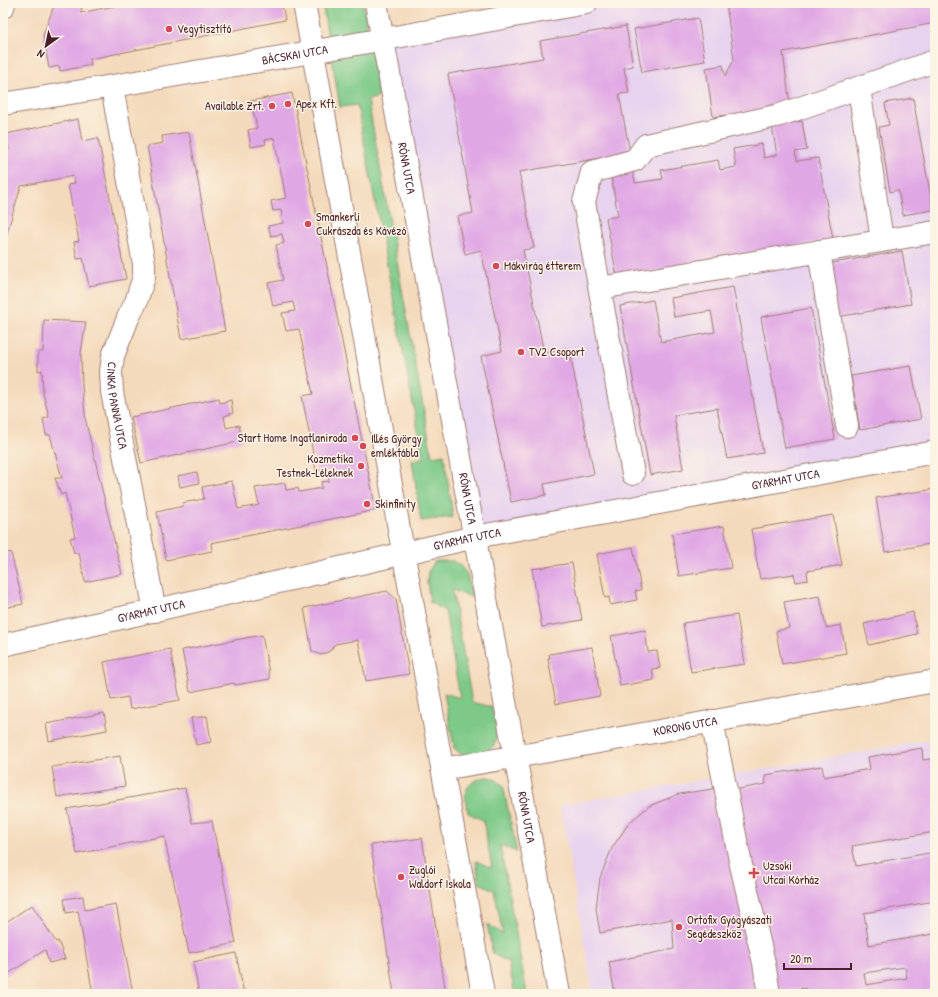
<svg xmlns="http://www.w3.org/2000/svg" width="938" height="997" viewBox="0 0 938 997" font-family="'Patrick Hand',sans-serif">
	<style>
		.built { fill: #e7d2ef }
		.green { fill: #7dc988; stroke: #64745a }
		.building { fill: #e0a7e5; fill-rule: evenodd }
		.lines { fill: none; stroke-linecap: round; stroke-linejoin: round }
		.minor-casing { stroke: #9f7c74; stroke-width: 24 }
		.minor { stroke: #fff; stroke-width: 22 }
		.poi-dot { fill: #d1495b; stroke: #fcf5e5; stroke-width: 1.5 }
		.labels { text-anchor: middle; stroke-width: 3; stroke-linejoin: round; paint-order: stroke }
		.poi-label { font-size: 12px; fill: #4a1f2b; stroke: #fcf5e5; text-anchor: start }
		.street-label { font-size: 12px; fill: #4a1f2b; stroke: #fcf5e5 }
	</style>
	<rect width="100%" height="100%" fill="#fcf5e5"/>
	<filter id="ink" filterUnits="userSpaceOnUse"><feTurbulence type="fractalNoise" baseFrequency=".025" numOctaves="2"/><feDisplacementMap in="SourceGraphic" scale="8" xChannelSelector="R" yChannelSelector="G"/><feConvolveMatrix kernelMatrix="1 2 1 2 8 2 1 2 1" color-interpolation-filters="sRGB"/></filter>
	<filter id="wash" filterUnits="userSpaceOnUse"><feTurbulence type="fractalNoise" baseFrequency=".012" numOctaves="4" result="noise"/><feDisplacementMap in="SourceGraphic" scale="16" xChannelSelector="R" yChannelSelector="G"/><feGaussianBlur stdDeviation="0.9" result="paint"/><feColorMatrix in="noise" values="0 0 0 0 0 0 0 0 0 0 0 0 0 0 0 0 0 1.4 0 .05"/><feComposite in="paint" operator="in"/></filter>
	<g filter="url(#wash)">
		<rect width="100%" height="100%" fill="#f4dabc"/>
		<g class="built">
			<path d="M586,3H935V451L475,537L383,40Z"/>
			<path d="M935,739V994H593L560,805Z"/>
		</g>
		<g class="green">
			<path d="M322,3H363L379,97L368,100L432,456L444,454L453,517L421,521L412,460L423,458L357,105L340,107Z"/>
			<path d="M435,561H453L460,566L467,574L472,597L452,590L472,702L492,707C494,719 502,742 489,750C484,753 471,754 464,756L458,752L454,748L444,693L460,698L445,611L430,602L427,582L428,572Z"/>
			<path d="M486,777L493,778L503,785L517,852L500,845L527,994H515L508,962L493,954L487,924L503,934L494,890L479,883L476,861L492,868L483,820L468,813C468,807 464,795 466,791C468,783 479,778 486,777Z"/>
		</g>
		<g id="blocks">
			<g class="building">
				<path d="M55,3H84L80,13L124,4L123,3H282L285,20L90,59L91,65L60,71L59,66L49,68L43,35Z"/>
				<path d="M726,3H935V23L783,52L790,106L713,117L706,68L723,65L725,76L734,60Z"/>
				<path d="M698,18L705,61L642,72L634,29Z"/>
				<path d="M626,26L633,66L624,68L629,93L619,94L630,153L519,172L534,248L523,250L544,353L569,348L594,474L544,484L546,495L511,502L481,356L502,351L481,250L465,254L457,216L473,213L448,74L543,58L540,41Z"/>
				<path d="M292,93L376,510L211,543L212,551L166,560L157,512L183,506L182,503L204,499L202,487L232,481L238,509L259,505L255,488L285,483L286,490L298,488L299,492L322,488L321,482L329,481L327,469L316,471L310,437L302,396L313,394L299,329L286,331L282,313L295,311L293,302L273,306L268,283L283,280L276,245L284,243L282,234L271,236L268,226L283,223L281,210L273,211L271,201L286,198L274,138L265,140L266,144L251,147L248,130L257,128L251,101Z"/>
				<path d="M913,98L933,210L903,215L898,190L890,192L879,127L889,125L885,103Z"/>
				<path d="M78,119L82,141L98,138L126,279L89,286L83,258L77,259L74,242L79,241L68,185L75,183L73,176L21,186L3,246V151L9,150L6,134Z"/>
				<path d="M802,121L807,150L795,152L797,161L818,158L833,239L617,277L606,218L618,216L611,176L633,172L635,183L663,179L661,170L718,160L720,170L736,167L733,149L762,144L764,158L777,155L772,126Z"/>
				<path d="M189,132L225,331L181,339L147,146L163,143L162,136Z"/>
				<path d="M902,251L911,304L837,317L827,264Z"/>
				<path d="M733,287L763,453L727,459L717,408L674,415L683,469L650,475L620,306L653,300L661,342L715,332L711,311L674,317L671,298Z"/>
				<path d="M811,308L835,439L785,448L761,317Z"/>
				<path d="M44,320L86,322L81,353L82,386L86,422L122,574L85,582L79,553H74L70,538L75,537L65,493L61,495L55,478H62L50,435H46L43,419L49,417L43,393L42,370L38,371V352H43Z"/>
				<path d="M911,366L921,419L860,430L851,376Z"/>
				<path d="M219,398L220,403L231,400L233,413L224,416L226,428L239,425L242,441L141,463L131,417Z"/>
				<path d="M197,472L199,483L180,487L178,476Z"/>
				<path d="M935,489V543L885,552L876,498Z"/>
				<path d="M833,515L842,565L807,571L808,580L796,582L794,574L760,579L751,529Z"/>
				<path d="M724,526L731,568L679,576L672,534Z"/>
				<path d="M633,547L641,590L635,591L637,600L610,605L609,597L605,598L597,554Z"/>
				<path d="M11,552L23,604L3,608V554Z"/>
				<path d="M572,563L582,620L542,627L532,569Z"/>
				<path d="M387,591L396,599L409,674L366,681L358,640L335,644L330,651L321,655L312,651L304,608Z"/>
				<path d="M820,596L826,628L841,625L846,653L782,664L776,631L789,628L784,602Z"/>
				<path d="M913,612L917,634L869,645L864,624Z"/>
				<path d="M737,615L745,664L691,672L683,623Z"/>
				<path d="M645,630L648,652L657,651L660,668L652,669L654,680L620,686L611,636Z"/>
				<path d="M262,635L270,679L235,685L234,683L190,692L182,650Z"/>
				<path d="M592,647L600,696L556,704L548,658H550L549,654Z"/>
				<path d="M170,649L180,700L130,709L128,697L111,700L104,662Z"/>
				<path d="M104,713L107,730L49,741L46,724Z"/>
				<path d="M207,716L211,742L196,745L191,718Z"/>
				<path d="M922,748L923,760L935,758V832L852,846L856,866L935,852V901L864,913L869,945L934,934V938H935V994H806L805,988L767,994H615L609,962L674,949L672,919L600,933L596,908L600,878L612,848L629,823L649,806L679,794L719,788L734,790L766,784L765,775L822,766L824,777L870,769L868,757ZM905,967L907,978L866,985L864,973Z"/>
				<path d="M120,756L125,786L57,797L52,767Z"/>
				<path d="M185,788L192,823L212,821L236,943L189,953L164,836L77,854L67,809Z"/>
				<path d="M422,838L446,994H394L371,845Z"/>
				<path d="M83,896L85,910L116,904L133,994H93L78,911L66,913L64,899Z"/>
				<path d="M32,905L56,942L58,941L65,959L49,963L45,950L3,977V924Z"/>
				<path d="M236,953L244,994H199L193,962Z"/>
			</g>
		</g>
	</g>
	<g filter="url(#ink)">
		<use href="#blocks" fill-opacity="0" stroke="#9f7c74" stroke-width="1"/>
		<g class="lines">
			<g class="minor-casing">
				<g id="minor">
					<path d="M304,3L483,994"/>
					<path id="s1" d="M376,3L559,994"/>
					<path d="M3,7L4,3"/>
					<path id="s2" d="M112,87L144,264V277L140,289L136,302L128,318L113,356L111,372L112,392L155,611"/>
					<path d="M859,88L882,240"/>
					<path id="s3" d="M3,104C198,73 392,38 586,3"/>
					<path d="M819,251L847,426"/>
					<path d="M600,288L935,232"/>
					<path d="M633,474L584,202L592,172L635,160L646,145L780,115L935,61"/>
					<path id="s4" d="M3,645L475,537L935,452"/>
					<path d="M712,721L741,865L764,963L769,994"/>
					<path id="s5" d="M442,769L549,751L935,681"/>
				</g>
			</g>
			<use href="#minor" class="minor"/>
		</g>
	</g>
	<g class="poi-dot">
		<circle cx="169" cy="29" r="4"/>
		<circle cx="288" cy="104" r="4"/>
		<circle cx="272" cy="106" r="4"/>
		<circle cx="308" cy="224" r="4"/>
		<circle cx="496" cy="266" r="4"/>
		<circle cx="521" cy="352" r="4"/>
		<circle cx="355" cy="438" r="4"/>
		<circle cx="363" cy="446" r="4"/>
		<circle cx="361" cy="466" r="4"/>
		<circle cx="367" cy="504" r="4"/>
		<path d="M752 867h4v4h4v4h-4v4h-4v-4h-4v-4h4z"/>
		<circle cx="401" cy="877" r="4"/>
		<circle cx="679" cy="927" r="4"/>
	</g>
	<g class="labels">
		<g class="poi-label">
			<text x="177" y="33">Vegytisztító</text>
			<text x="296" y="108">Apex Kft.</text>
			<text x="264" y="110" text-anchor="end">Available Zrt.</text>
			<text x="316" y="221">Smankerli<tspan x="316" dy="14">Cukrászda és Kávézó</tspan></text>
			<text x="504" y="270">Mákvirág étterem</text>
			<text x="529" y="356">TV2 Csoport</text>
			<text x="347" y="442" text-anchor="end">Start Home Ingatlaniroda</text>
			<text x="371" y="443">Illés György<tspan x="371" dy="14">emléktábla</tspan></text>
			<text x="353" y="463" text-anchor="end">Kozmetika<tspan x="353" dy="14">Testnek-Léleknek</tspan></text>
			<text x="375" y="508">Skinfinity</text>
			<text x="763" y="870">Uzsoki<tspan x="763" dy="14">Utcai Kórház</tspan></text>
			<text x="409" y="874">Zuglói<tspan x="409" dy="14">Waldorf Iskola</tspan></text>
			<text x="687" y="924">Ortofix Gyógyászati<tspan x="687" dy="14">Segédeszköz</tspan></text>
		</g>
		<g class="street-label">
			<text dy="4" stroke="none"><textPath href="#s3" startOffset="296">BÁCSKAI UTCA</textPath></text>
			<text dy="4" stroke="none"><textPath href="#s1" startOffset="168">RÓNA UTCA</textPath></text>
			<text dy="4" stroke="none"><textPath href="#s2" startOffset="328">CINKA PANNA UTCA</textPath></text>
			<text dy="4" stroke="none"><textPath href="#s4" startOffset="800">GYARMAT UTCA</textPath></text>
			<text dy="4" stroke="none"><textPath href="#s1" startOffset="504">RÓNA UTCA</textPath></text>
			<text dy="4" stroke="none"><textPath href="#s4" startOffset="476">GYARMAT UTCA</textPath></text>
			<text dy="4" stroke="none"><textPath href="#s4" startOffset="152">GYARMAT UTCA</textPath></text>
			<text dy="4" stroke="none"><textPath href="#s5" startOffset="247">KORONG UTCA</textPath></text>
			<text dy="4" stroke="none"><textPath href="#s1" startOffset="828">RÓNA UTCA</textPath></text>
		</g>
	</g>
	<rect width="938" height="997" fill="none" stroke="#fcf5e5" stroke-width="16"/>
	<g transform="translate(46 46) rotate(213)" stroke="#fcf5e5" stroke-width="3" paint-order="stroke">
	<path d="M0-3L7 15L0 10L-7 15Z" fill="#4a1f2b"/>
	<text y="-6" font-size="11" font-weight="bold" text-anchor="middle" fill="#4a1f2b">N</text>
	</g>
	<path d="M784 963v6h67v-6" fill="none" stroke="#4a1f2b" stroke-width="2"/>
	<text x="790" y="963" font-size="12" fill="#4a1f2b" stroke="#fcf5e5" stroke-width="3" paint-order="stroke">20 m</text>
</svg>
